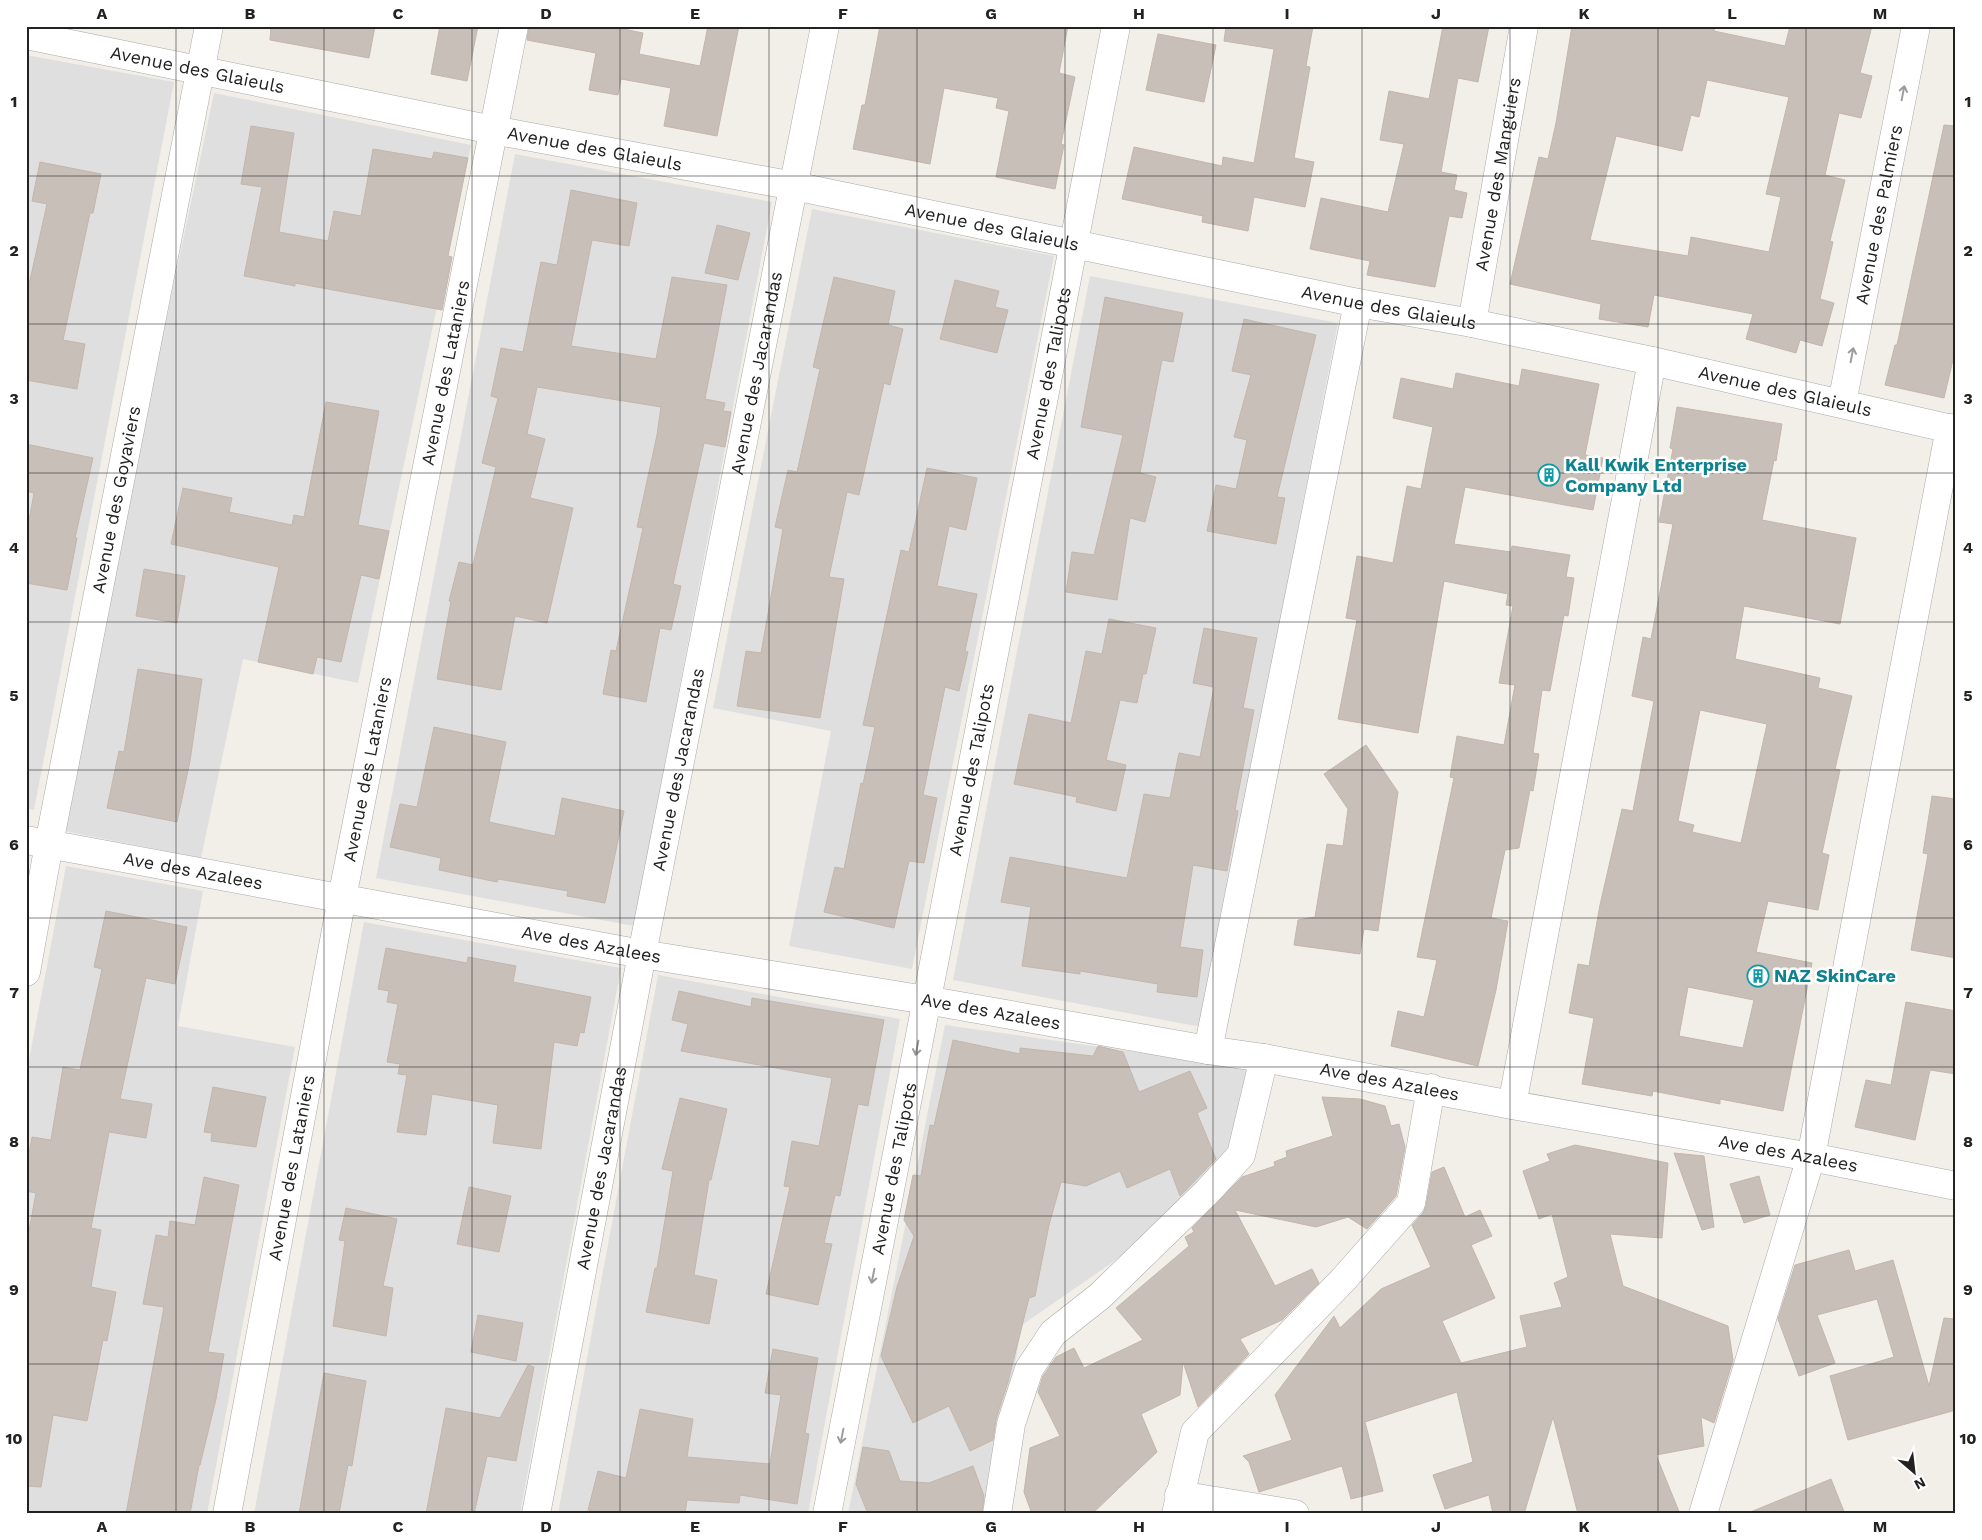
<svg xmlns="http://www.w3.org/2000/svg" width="1982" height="1540" viewBox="0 0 1982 1540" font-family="'Work Sans',sans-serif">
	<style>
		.residential { fill: #e0dfdf }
		.building { fill: #c7bfb8; stroke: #c4b6ab; fill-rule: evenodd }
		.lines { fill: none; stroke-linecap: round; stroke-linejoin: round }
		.minor-casing { stroke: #a9a9a9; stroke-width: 29 }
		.minor { stroke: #fff; stroke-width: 28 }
		.oneway { stroke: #9c9c9c }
		.grid { fill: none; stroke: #222; stroke-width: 1; stroke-opacity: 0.55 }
		.labels { text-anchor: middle; stroke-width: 5; stroke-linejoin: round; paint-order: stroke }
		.street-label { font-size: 18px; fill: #222; stroke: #fff }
		.culture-label { font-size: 18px; font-weight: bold; fill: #0d838f; stroke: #fff; text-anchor: start }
		.neatline { fill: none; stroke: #222; stroke-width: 2 }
		.grid-label { font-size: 16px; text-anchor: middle; font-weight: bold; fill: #222 }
	</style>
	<rect width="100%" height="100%" fill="#f2efe9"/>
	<g class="residential">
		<path d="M26,55L174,82L34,810L26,808Z"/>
		<path d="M214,93L471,145L358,683L243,659L201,858L59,830Z"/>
		<path d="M515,154L772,202L634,926L376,878Z"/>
		<path d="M812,209L1054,256L912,969L789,946L831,731L713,708Z"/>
		<path d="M1090,276L1338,323L1201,1027L953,980Z"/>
		<path d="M66,866L203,891L178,1026L295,1047L207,1514H26V1076Z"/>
		<path d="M364,922L621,968L520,1514H254Z"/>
		<path d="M658,975L900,1019L808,1514H558Z"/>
		<path d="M945,1025L1248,1068L1232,1158L1123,1255L1022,1325L988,1514H848Z"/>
	</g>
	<g class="building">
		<path d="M271,26H375L369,58L270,40Z"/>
		<path d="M440,26H478L467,81L431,74Z"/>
		<path d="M529,26H609L643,33L639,54L700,66L708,26H739L717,136L664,126L671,88L621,79L618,95L589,90L596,53L527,40Z"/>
		<path d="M880,26H1068L1059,73L1075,77L1061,144L1064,145L1055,189L996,177L1009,111L996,108L998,98L944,88L930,164L853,149L862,105H865Z"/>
		<path d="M1226,26H1313L1306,66L1310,67L1294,158L1314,162L1305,207L1254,197L1248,231L1202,222L1203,216L1122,199L1134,147L1222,166L1223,157L1254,163L1274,49L1224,41Z"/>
		<path d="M1443,26H1489L1478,82L1458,78L1441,172L1457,175L1454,190L1467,193L1462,218L1449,216L1435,287L1367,275L1370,261L1310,249L1321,198L1388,212L1404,144L1380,140L1389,91L1429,99Z"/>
		<path d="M1572,26H1715L1714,31L1785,46L1790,26H1872L1860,73L1872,76L1861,118L1839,113L1825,175L1845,180L1830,241L1833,242L1820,299L1834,303L1822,346L1800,340L1796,353L1746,339L1753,314L1654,295L1648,327L1599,319L1601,304L1510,284L1539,157L1548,159L1556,123ZM1707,80L1789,97L1766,194L1781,197L1769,252L1691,237L1688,256L1590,240L1616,136L1682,151L1691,115L1699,117Z"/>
		<path d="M1158,34L1216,45L1204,102L1146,90Z"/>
		<path d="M1944,125L1956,126V347L1944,398L1885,385L1895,345H1897Z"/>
		<path d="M251,126L294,133L279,232L328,241L334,211L361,216L373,149L432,159L434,152L468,158L448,256L452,257L442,310L295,283V286L244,276L262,187L241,184Z"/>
		<path d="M40,162L101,174L93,213H90L63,340L85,344L77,389L26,380V298L47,204L32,201Z"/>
		<path d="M571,190L637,203L629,246L592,240L571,346L656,359L672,277L727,285L705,399L725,403L723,411L731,412L725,447L704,443L673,584L681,586L671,630L660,628L646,702L603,694L611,650L616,651L643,528L637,527L657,435L661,407L537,387L527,434L545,439L530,498L573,508L547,623L515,616L501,690L437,679L451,601H449L459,562L473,565L496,467L482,463L498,398L491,396L501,348L523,352L541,262L557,265Z"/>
		<path d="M717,225L750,233L738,280L705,273Z"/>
		<path d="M834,277L895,291L888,325L903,329L890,385L884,383L859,495L847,492L829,577L844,579L820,718L737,706L746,651L761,653L783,529L775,527L788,470L797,472L820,369L813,367Z"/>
		<path d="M955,280L999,291L995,307L1008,310L997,353L940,339Z"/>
		<path d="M1105,297L1183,313L1173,362L1162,360L1140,473L1156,477L1145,522L1130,518L1117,600L1066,592L1072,552L1094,555L1123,435L1081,427Z"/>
		<path d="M1244,319L1316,335L1277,497L1285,498L1276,544L1207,531L1216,485L1236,489L1247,440L1234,437L1251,375L1232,371Z"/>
		<path d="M1522,369L1599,384L1585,455L1603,458L1593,510L1465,487L1454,544L1511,552L1512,546L1570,555L1566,577L1574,578L1568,616L1564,615L1550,691L1542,690L1533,753L1539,754L1533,791L1530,790L1519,848L1505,850L1491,918L1508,921L1496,990L1478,1066L1391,1046L1398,1011L1424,1017L1437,960L1417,957L1454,778L1450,777L1457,736L1504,745L1515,685L1499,683L1513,606L1506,605L1508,594L1444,581L1418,733L1338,719L1357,620L1346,618L1357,556L1393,563L1407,486L1421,489L1433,427L1393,418L1401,378L1453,389L1456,373L1519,386Z"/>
		<path d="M326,402L379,411L358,525L389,531L379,579L361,575L341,662L317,657L313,674L258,662L279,567L171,544L183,488L232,498L229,512L292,525L294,515L304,517Z"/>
		<path d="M1677,407L1782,424L1776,461L1774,460L1762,520L1856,538L1840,624L1744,606L1735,659L1820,678L1818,688L1852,696L1835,769L1840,770L1822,853L1829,855L1818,910L1768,901L1756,952L1812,963L1783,1111L1720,1099V1104L1653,1091L1652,1096L1582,1084L1594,1018L1569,1013L1578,964L1589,966L1600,905L1622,809L1633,811L1654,701L1632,696L1643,637L1651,639L1673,524L1659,522L1673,449L1670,448ZM1700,710L1767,724L1741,843L1692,832L1694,825L1678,821ZM1688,987L1754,1000L1743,1048L1679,1036Z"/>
		<path d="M26,444L93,458L75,538H77L67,590L26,583V537L34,493L26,491Z"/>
		<path d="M927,468L977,478L966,530L949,526L937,586L977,594L965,651L968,652L959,691L945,687L923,795L937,798L924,863L909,861L894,928L824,912L835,867L844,869L861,783L863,784L875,727L863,725L901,550L909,552Z"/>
		<path d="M144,569L185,576L177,623L136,616Z"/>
		<path d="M1109,619L1156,628L1146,674H1143L1137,703L1120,700L1106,760L1126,765L1116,811L1076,802L1077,797L1014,784L1029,714L1071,723L1086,651L1102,654Z"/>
		<path d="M1204,628L1257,638L1243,708L1254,710L1235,810L1238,811L1227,871L1193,865L1180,947L1203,950L1197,997L1157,992L1158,984L1080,971V974L1022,966L1031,907L1001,902L1010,857L1127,878L1144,794L1170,798L1179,753L1200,757L1214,687L1193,683Z"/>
		<path d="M138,669L202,679L190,761L177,822L107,808L119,751L124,752Z"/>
		<path d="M434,727L506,742L489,822L555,836L562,798L624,811L605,903L567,896L568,891L498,879L497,882L439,870L441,858L390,847L400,804L417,807Z"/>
		<path d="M1366,745L1398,792L1378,931L1364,929L1360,954L1294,945L1298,920L1315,917L1327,844L1343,846L1348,809L1324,774Z"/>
		<path d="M1932,796L1956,799V958L1911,950L1928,854L1923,853Z"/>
		<path d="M106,911L187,927L175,984L146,978L120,1099L152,1104L146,1138L109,1132L91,1228L101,1230L91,1287L116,1292L107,1341L103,1340L87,1421L53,1415L41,1487L26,1486V1247L36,1193L26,1191V1170L32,1137L51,1140L63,1067L80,1070L102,969L94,967Z"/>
		<path d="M386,948L467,963L468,957L516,966L513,982L591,997L584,1033L580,1032L577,1046L554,1042L541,1149L493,1143L498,1105L432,1094L426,1135L397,1132L407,1075L398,1074L400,1064L387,1062L398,1004L387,1002L389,991L378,989Z"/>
		<path d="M679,991L751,1007L752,998L884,1020L868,1106L858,1104L840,1196L835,1195L824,1243L832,1244L818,1305L766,1294L790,1187L784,1186L792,1141L819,1146L832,1078L681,1051L688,1024L672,1020Z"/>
		<path d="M1906,1002L1956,1011V1074L1930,1070L1915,1140L1855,1127L1866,1080L1891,1085Z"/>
		<path d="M953,1040L1020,1054V1048L1093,1056L1098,1046L1123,1052L1139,1092L1190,1071L1207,1108L1197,1113L1216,1159L1180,1196L1170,1169L1127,1188L1120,1171L1086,1186L1061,1182L1049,1225L1035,1296L1029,1298L1008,1382L996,1419L993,1440L970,1451L949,1406L913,1423L881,1356L897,1287L914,1236L904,1220L913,1175L921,1176L930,1125L934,1126Z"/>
		<path d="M213,1087L266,1097L256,1147L211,1141L212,1133L204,1132Z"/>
		<path d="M1322,1097L1360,1099L1385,1106L1391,1126L1399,1124L1405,1147L1396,1196L1367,1229L1348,1217L1316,1227L1235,1210L1275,1286L1312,1269L1319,1283L1282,1320L1240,1339L1249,1354L1198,1407L1183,1362L1180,1395L1141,1414L1157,1452L1119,1488H1117L1118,1489L1092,1514H1032L1024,1492L1030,1448L1060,1436L1038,1392L1043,1376L1056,1357L1074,1348L1084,1368L1143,1340L1116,1308L1189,1246L1185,1237L1194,1232L1192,1228L1242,1177L1275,1166L1274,1162L1287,1157L1286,1151L1333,1136Z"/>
		<path d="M680,1098L727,1109L711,1180H709L694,1275L717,1280L709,1324L646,1312L655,1268H657L673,1171L662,1169Z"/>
		<path d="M1575,1145L1668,1163L1662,1238L1610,1234L1623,1286L1728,1326L1733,1360L1714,1423L1701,1417L1704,1446L1656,1455L1680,1514H1578L1553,1417L1524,1514H1493L1489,1495L1445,1509L1433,1475L1473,1462L1457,1392L1365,1422L1383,1491L1351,1499L1342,1466L1259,1492L1249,1462L1243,1456L1292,1440L1275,1395L1334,1316L1340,1328L1381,1289L1431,1267L1412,1225L1423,1213L1426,1206L1432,1172L1444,1167L1465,1217L1480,1210L1492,1236L1471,1245L1495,1298L1442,1321L1461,1363L1527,1347L1520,1316L1562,1307L1554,1283L1568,1277L1552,1214L1539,1219L1523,1171L1550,1161L1547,1154Z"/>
		<path d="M1674,1153L1704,1156L1714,1227L1702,1230Z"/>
		<path d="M1759,1176L1770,1215L1744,1223L1730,1184Z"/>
		<path d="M204,1177L239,1185L208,1352L224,1354L216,1399L200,1465H199L190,1514H126L164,1307L143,1304L156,1235L168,1237L170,1221L195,1225Z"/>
		<path d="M469,1187L511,1196L499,1252L457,1244Z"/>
		<path d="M346,1208L397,1219L383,1286L393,1288L386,1336L333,1326L345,1241L339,1240Z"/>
		<path d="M1849,1250L1855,1271L1893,1260L1929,1386L1944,1318L1956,1319V1410L1848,1440L1830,1376L1894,1357L1877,1299L1817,1315L1835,1363L1799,1376L1778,1319L1795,1265Z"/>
		<path d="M478,1315L523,1323L516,1361L471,1352Z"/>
		<path d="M773,1349L818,1358L805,1433L809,1434L797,1504L740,1495L739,1503L687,1500L685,1514H602L588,1510L598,1471L626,1478L640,1409L693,1419L687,1457L770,1464L781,1395L765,1393Z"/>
		<path d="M528,1365L534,1367L516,1461L487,1456L474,1514H426L446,1408L500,1418Z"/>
		<path d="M324,1373L366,1381L352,1466L348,1465L339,1514H299Z"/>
		<path d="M863,1447L889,1451L900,1481L929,1483L973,1466L984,1496L982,1514H868L856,1484Z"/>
		<path d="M1831,1479L1845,1514H1749L1748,1513Z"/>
	</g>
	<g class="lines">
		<g class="minor-casing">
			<g id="minor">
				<path id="s1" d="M26,35L493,130L794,186L1358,303L1472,323L1652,361L1956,430"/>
				<path id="s2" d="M1472,323L1524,26"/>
				<path id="s3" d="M1842,403L1916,26"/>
				<path id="s4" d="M26,840L642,954L926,1000L1208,1050L1264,1058L1512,1105L1811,1157L1956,1186"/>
				<path id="s5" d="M26,972L49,844L209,26"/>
				<path d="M1208,1050L1358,303"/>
				<path d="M1512,1105L1652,361"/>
				<path d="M1179,1495L1295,1514"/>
				<path id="s6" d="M227,1514L342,898L514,26"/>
				<path id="s7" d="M536,1514L642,954L825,26"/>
				<path id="s8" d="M827,1514L1116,26"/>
				<path d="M997,1514L1011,1424L1029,1369L1053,1333L1100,1296L1207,1192L1241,1155L1264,1058"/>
				<path d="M1176,1514L1195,1432L1343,1280L1411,1203L1431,1088"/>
				<path d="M1703,1514L1811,1157L1950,428"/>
			</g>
		</g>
		<use href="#minor" class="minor"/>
	</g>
	<defs><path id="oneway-shaft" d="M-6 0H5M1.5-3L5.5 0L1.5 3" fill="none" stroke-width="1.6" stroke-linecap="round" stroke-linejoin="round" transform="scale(1.25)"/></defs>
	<g class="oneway">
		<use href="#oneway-shaft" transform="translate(1903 93) rotate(-79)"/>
		<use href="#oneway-shaft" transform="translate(1852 355) rotate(-79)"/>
		<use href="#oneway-shaft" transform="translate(917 1048) rotate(101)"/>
		<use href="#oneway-shaft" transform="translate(873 1276) rotate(101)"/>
		<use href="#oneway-shaft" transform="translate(842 1436) rotate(101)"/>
	</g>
	<path class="grid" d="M176,26V1514M324,26V1514M472,26V1514M620,26V1514M769,26V1514M917,26V1514M1065,26V1514M1213,26V1514M1362,26V1514M1510,26V1514M1658,26V1514M1806,26V1514M26,176H1956M26,324H1956M26,473H1956M26,622H1956M26,770H1956M26,918H1956M26,1067H1956M26,1216H1956M26,1364H1956"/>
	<defs>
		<g id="building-ring" transform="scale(1.125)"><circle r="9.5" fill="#fff" stroke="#0f9aa8" stroke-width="1.5"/><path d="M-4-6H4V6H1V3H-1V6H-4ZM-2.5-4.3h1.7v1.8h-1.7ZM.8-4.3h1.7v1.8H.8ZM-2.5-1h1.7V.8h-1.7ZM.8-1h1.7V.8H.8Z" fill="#0f9aa8"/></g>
	</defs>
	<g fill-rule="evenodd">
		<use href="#building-ring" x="1549" y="475"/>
		<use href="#building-ring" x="1758" y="976"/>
	</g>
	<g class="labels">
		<g class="street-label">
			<text dy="6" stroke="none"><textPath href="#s1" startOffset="175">Avenue des Glaieuls</textPath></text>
			<text dy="6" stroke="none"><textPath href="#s1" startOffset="580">Avenue des Glaieuls</textPath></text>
			<text dy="6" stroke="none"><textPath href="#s2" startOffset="151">Avenue des Manguiers</textPath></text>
			<text dy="6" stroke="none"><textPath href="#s3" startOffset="192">Avenue des Palmiers</textPath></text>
			<text dy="6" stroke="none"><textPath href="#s1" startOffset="985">Avenue des Glaieuls</textPath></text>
			<text dy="6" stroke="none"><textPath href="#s1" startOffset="1390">Avenue des Glaieuls</textPath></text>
			<text dy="6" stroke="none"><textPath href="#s6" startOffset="1162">Avenue des Lataniers</textPath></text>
			<text dy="6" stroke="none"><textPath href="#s7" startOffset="1162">Avenue des Jacarandas</textPath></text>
			<text dy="6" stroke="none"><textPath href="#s8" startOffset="1162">Avenue des Talipots</textPath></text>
			<text dy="6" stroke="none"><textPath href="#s1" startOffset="1795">Avenue des Glaieuls</textPath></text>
			<text dy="6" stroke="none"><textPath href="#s5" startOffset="481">Avenue des Goyaviers</textPath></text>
			<text dy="6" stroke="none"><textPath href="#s6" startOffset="758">Avenue des Lataniers</textPath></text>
			<text dy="6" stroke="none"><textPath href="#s7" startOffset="758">Avenue des Jacarandas</textPath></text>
			<text dy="6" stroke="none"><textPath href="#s8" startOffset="758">Avenue des Talipots</textPath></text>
			<text dy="6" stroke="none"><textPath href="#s4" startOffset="170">Ave des Azalees</textPath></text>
			<text dy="6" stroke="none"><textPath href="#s4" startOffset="575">Ave des Azalees</textPath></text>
			<text dy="6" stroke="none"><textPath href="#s4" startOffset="980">Ave des Azalees</textPath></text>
			<text dy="6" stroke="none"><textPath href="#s4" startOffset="1385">Ave des Azalees</textPath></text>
			<text dy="6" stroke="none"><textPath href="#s4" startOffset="1790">Ave des Azalees</textPath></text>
			<text dy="6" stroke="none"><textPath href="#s6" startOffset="352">Avenue des Lataniers</textPath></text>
			<text dy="6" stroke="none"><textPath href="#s7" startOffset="352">Avenue des Jacarandas</textPath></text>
			<text dy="6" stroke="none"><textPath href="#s8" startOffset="352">Avenue des Talipots</textPath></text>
		</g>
		<g class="culture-label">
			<text x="1565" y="471">Kall Kwik Enterprise<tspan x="1565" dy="21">Company Ltd</tspan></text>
			<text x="1774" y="982">NAZ SkinCare</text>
		</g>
	</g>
	<rect width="1982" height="1540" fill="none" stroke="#ffffff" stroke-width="55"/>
	<g transform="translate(1914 1472) rotate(152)" stroke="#ffffff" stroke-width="4" paint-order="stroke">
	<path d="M0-4L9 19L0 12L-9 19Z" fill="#222222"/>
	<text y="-8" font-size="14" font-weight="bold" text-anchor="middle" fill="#222222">N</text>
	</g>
	<rect x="28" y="28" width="1926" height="1484" class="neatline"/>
	<g class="grid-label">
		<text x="102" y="19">A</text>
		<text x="250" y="19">B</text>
		<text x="398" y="19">C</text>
		<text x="546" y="19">D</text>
		<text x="695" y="19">E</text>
		<text x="843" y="19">F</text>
		<text x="991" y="19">G</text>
		<text x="1139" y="19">H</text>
		<text x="1287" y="19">I</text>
		<text x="1436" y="19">J</text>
		<text x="1584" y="19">K</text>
		<text x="1732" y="19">L</text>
		<text x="1880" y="19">M</text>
		<text x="14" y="107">1</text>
		<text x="1968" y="107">1</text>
		<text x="14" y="256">2</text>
		<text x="1968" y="256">2</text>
		<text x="14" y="404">3</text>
		<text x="1968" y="404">3</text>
		<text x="14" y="553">4</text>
		<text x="1968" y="553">4</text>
		<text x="14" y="701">5</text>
		<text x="1968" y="701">5</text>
		<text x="14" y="850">6</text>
		<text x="1968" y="850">6</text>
		<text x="14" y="998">7</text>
		<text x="1968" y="998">7</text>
		<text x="14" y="1147">8</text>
		<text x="1968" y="1147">8</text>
		<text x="14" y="1295">9</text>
		<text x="1968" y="1295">9</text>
		<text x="14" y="1444">10</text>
		<text x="1968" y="1444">10</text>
		<text x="102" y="1532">A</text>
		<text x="250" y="1532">B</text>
		<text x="398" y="1532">C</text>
		<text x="546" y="1532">D</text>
		<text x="695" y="1532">E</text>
		<text x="843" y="1532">F</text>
		<text x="991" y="1532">G</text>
		<text x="1139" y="1532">H</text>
		<text x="1287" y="1532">I</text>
		<text x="1436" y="1532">J</text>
		<text x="1584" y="1532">K</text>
		<text x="1732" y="1532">L</text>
		<text x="1880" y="1532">M</text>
	</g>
</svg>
